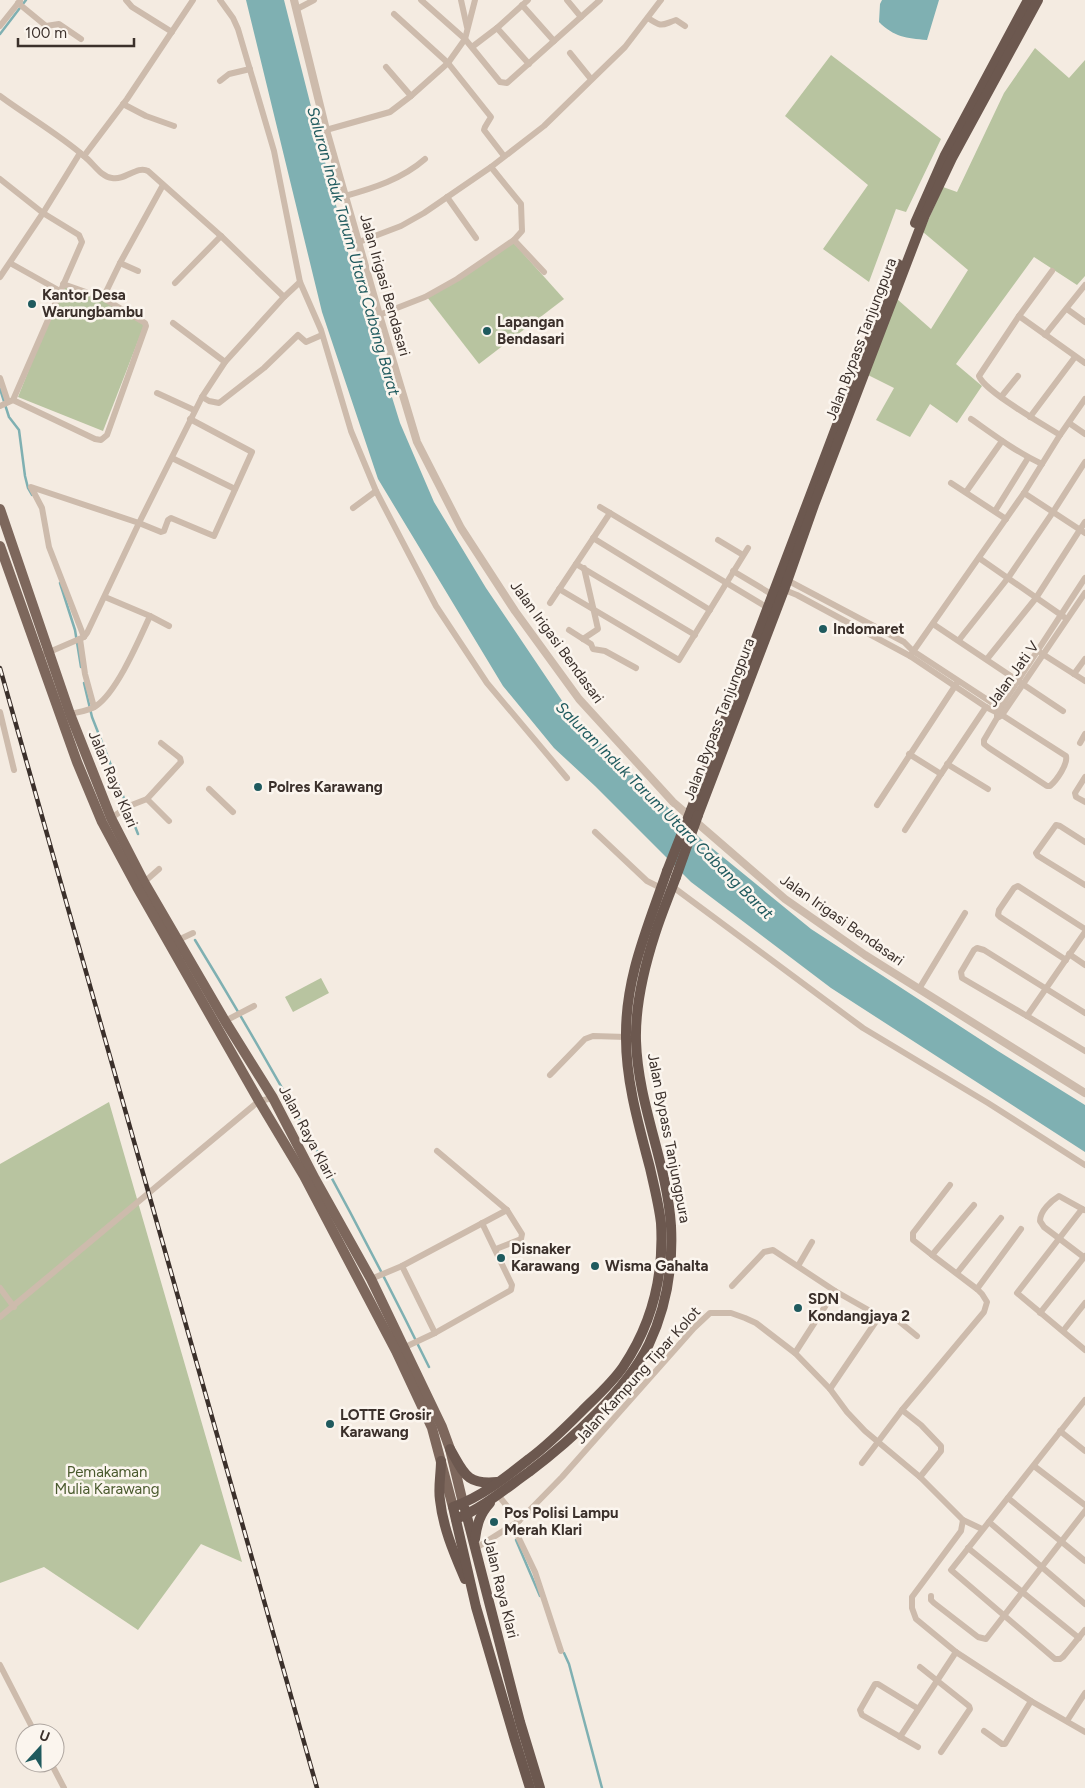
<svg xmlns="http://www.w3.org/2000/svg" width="1085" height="1788" viewBox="0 0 1085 1788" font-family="Figtree,sans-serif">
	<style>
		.green { fill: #b8c4a0 }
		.water { fill: #7fb0b2 }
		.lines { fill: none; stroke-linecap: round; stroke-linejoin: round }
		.stream { stroke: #7fb0b2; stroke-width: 2.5 }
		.minor { stroke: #cdbbac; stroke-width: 6 }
		.tertiary { stroke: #cdbbac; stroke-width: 8 }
		.primary { stroke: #7d675c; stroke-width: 10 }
		.trunk { stroke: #6c584f; stroke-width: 10 }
		.rail-casing { stroke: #3b302b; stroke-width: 4.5 }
		.rail { stroke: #fbf5ee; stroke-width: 2.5; stroke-dasharray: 8; stroke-linecap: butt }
		.trunk-bridge { stroke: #6c584f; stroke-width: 10 }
		.poi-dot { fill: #1f5a5e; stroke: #fbf5ee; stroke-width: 2 }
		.labels { text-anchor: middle; stroke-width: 5; stroke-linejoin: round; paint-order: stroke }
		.street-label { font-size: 15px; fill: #3b302b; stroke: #fbf5ee }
		.poi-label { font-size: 15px; font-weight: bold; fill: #3b302b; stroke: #fbf5ee; text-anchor: start }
		.park-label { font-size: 15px; fill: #4a5a2e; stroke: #fbf5ee }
		.water-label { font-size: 16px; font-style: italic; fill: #1f5a5e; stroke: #fbf5ee }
	</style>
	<rect width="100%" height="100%" fill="#f4ebe1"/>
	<g class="green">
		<path d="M1035,48L1069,78L1085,60V276L1077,285L1034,257L956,364L982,386L957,423L930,404L910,437L876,420L894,388L868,375L897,299L931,329L968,270L923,232L943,187L957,192L1004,93Z"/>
		<path d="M831,55L941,139L906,212L896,209L869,282L823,249L868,185L785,116Z"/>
		<path d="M512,241L564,299L479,364L427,297Z"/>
		<path d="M63,284L103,298L145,323L103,431L18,397Z"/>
		<path d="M321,978L329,993L293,1012L285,997Z"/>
		<path d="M109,1102L242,1562L201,1544L138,1630L44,1567L0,1583V1164Z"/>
	</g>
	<g class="water">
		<path d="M246,0H284L352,268L400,423L434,502L486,588L573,717L702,840L811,929L998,1051L1085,1105V1152L831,988L691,882L595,786L554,748L503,686L378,479L322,312Z"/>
		<path d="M882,0H939L927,40C906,38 894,37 879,22L880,4Z"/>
	</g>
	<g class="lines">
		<g class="stream">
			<path d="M0,34L26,0"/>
			<path d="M0,389L9,417L19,430L25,476L28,488L32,495"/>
			<path d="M60,583L75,630L81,667"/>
			<path d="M84,683L92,717L138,834"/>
			<path d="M195,940C280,1079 358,1222 429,1367"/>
			<path d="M516,1540L540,1596"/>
			<path d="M564,1653L569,1664L602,1788"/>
		</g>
		<g class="minor">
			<path d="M126,0L132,7L172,32"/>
			<path d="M220,0L233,18L238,29L274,151L300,282L321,330L351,431L376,491L436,606L487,683L567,778"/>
			<path d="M421,0L465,39L500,82L507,83L600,0"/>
			<path d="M461,0L467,27"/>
			<path d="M567,0L581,17"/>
			<path d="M18,3L46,26L59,24L81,39"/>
			<path d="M522,5L554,41"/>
			<path d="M297,9L314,0"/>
			<path d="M394,14L448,63L491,117L485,127L484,130L504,156"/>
			<path d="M648,18C663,28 661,25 676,20L685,26"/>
			<path d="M0,26L20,1"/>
			<path d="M497,28L529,64"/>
			<path d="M472,47L497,28L528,0"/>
			<path d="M570,53L591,79"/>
			<path d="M386,67L411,96"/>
			<path d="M220,81L229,74L250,69"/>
			<path d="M0,96C27,116 60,135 85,157C93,163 101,177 112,178C125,181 137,165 148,171L221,236L284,297"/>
			<path d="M123,104L146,116L174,126"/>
			<path d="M326,130L390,112L411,96L448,63L465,39L475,0"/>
			<path d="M84,156L127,99L193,0"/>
			<path d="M491,167L521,204L522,231L514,240"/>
			<path d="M0,179L43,213L79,235L82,242L13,400L0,406"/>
			<path d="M345,196C374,188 402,179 425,159"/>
			<path d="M447,197L476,238"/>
			<path d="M359,242L401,226L424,213L491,167L544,126L625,47L661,0"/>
			<path d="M10,263L60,291"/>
			<path d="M120,263L138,271"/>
			<path d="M1052,271L1019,316L979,376C984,391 1044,425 1060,435"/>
			<path d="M0,277L43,213L80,153"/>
			<path d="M175,283L221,236"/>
			<path d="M103,298L120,263L163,185"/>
			<path d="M1067,309L1085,322"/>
			<path d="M379,315L425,297L457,279L514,240L544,272"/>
			<path d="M1019,316L1085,363"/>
			<path d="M173,323L225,362"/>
			<path d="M1045,335L1085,285"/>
			<path d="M0,378L8,402"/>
			<path d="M157,393L194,410"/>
			<path d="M202,397L209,401L219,403L264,368L298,335L306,342L322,335"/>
			<path d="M1001,397L1018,376"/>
			<path d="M1085,399L1060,435L1024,493L910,656L986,707L1002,715L1066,756C1068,764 1057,780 1050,786H1047L989,748L984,744V740L997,718V713L1085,578"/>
			<path d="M13,400L95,439L101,440L107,435L146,326L145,323L103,298L63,284"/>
			<path d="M1030,417L1075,357"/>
			<path d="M971,419C994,435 1016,452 1042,464"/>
			<path d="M1069,423L1085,434"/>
			<path d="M172,458L235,489"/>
			<path d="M951,483L1006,519"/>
			<path d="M966,492L1002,441"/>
			<path d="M1024,493L1085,533"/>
			<path d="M600,507L768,608"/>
			<path d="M353,508L376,491"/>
			<path d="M995,511L1028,458"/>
			<path d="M593,538L710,610"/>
			<path d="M718,540L743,555"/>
			<path d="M979,558L1064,617"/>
			<path d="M576,564L695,635"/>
			<path d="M733,571L773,595"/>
			<path d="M785,579L904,642L913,651L1000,708"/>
			<path d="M559,589L679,660L748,548"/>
			<path d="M782,589L797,595L910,656"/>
			<path d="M105,597L150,616L169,626"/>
			<path d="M550,603L610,513"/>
			<path d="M933,624L1063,711"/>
			<path d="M569,630L591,644L593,649L605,651L636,668"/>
			<path d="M84,637L49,547L42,508L31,487L139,523L161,532L164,531L168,520L171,518L214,536L252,452L190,419"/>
			<path d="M80,639L85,674L94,707"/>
			<path d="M583,639L598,629L584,568"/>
			<path d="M959,640L1008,578L1053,512L1085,462"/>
			<path d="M1041,653L1085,681"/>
			<path d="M40,656L84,637L87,633L139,523L202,397L225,362L284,297L300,282"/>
			<path d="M987,659L1036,598L1085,522"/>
			<path d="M1074,674L1085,659"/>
			<path d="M0,712L14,770"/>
			<path d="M70,714C78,712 89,711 96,706C117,692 139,640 150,616"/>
			<path d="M999,717L1002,715L1085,593"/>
			<path d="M1080,743L1085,734"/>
			<path d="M909,754L941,774L986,707"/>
			<path d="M947,764L988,789"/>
			<path d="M1085,777L1075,793L1076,797L1085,802"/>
			<path d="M209,789L233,812"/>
			<path d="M147,799L169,821"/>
			<path d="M877,805L957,683"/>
			<path d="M111,818L129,806L147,799L181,762L180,758L161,743"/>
			<path d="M905,830L941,774"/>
			<path d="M595,832L647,881L661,888"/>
			<path d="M1085,842L1060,826L1056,825L1036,853L1038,856L1085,885"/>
			<path d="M142,884L159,869"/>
			<path d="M673,887L863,1028L988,1103L1085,1165"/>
			<path d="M1085,932L1027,1016L1085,1051"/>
			<path d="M176,941L193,933"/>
			<path d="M1069,954L1085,965"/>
			<path d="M1066,960L1000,917L998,915L999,910L1014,888L1018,886L1085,929"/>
			<path d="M919,989L965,913"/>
			<path d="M1027,1016L962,978L961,972L974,950L977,948L984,950L1085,1013"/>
			<path d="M225,1021L254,1006"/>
			<path d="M550,1075L585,1039L593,1036L626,1037"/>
			<path d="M437,1151L507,1210L522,1234L521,1239L496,1249"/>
			<path d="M974,1205L932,1255L977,1289"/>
			<path d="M1082,1209L1017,1293L1085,1350"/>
			<path d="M1084,1210L1059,1196C1051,1201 1040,1211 1040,1221L1044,1227L1085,1258"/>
			<path d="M932,1255L913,1240V1233L950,1185"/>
			<path d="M402,1266L435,1333"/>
			<path d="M798,1266L812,1242"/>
			<path d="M957,1273L1001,1218"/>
			<path d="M371,1279L402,1266L507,1210"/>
			<path d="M732,1286L764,1252L773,1250L835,1291L879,1316"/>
			<path d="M0,1288L14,1307"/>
			<path d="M1040,1313L1085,1256"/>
			<path d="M0,1317L259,1101L273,1098"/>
			<path d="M1063,1331L1085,1303"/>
			<path d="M401,1349L435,1333L511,1290L512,1285L482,1223"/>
			<path d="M795,1353L835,1291"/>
			<path d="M830,1389L881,1314H890L917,1336"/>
			<path d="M1085,1400L951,1570L1055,1659H1060L1063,1657L1085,1630"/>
			<path d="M902,1410L921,1425L941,1446V1451L920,1477"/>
			<path d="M1060,1431L1085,1451"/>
			<path d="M862,1463L902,1410L984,1312L987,1302L982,1294L977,1289L1021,1229"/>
			<path d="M1034,1466L1085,1505"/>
			<path d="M498,1495L519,1521"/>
			<path d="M1008,1498L1085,1561"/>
			<path d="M963,1520L982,1529"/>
			<path d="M989,1522L1085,1604"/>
			<path d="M513,1526L535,1572L561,1651"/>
			<path d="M476,1548L519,1521L562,1477L694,1328L710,1313H731L745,1318L756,1323L795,1353L830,1389L847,1412L865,1431L920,1477L963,1520L961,1531L912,1597V1608L916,1619L956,1652L1031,1701L1085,1732"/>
			<path d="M968,1548L1079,1638"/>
			<path d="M931,1596V1600L934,1603L978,1637L986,1639L1085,1511"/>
			<path d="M0,1665L35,1733"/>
			<path d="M920,1667L969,1706L970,1709L941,1752"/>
			<path d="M917,1708L878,1684H875L860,1710L862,1715L918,1747"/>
			<path d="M1067,1721L1085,1693"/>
			<path d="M984,1731L1002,1744H1005L1031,1701"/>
			<path d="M900,1737L956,1652"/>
			<path d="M51,1763L64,1788"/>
		</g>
		<path class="tertiary" d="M294,0L326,130L379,315L417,442L461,528L515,611L579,699L673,802L785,899L865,955L1085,1093"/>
		<g class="primary">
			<path d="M0,509L70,714L111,818L144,882L225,1021L273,1098L315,1179L371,1279L442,1427L450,1449L463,1503"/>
			<path d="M0,546L77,762L102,822L137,887L259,1101L304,1176L396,1351L432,1428L453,1507"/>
		</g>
		<g class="trunk">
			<path d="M915,223L945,155L1028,0"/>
			<path d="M691,810L898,264"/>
			<path d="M698,815L784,590L814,505L925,215L952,158L1038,0"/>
			<path d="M450,1449C464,1473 466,1485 497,1482"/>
			<path d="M441,1461C441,1474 438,1488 440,1500C443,1528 454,1553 465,1579"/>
			<path d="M465,1509L520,1722L540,1788"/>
			<path d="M456,1519C483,1508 505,1489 529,1472C570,1441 626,1391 649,1344C666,1308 673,1266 671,1226C667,1163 638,1105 636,1041C635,1006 644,968 655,934C661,915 669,896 676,877"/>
			<path d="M475,1539C477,1524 480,1514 490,1503"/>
			<path d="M530,1788L515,1740L476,1607L453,1507C481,1497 505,1478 529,1459C548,1445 565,1428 582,1411C596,1397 612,1383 623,1367C652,1324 664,1274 661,1223C659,1205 654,1186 650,1168C639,1126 626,1082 626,1038C625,977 648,927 667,871"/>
		</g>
		<g class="rail-casing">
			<path id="rail" d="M0,668L317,1788"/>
		</g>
		<use href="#rail" class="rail"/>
		<g class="trunk-bridge">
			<path d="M667,871L691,810"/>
			<path d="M676,877L698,815"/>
		</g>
	</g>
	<g class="poi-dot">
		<circle cx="32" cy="304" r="5"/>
		<circle cx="487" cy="331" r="5"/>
		<circle cx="823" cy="629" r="5"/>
		<circle cx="258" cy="787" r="5"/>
		<circle cx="501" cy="1258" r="5"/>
		<circle cx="595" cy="1266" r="5"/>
		<circle cx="798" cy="1308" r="5"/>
		<circle cx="330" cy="1424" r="5"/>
		<circle cx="494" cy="1522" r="5"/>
	</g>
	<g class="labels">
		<g class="street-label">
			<text transform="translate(385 285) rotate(74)" y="5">Jalan Irigasi Bendasari</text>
			<text transform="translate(861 339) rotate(-69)" y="5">Jalan Bypass Tanjungpura</text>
			<text transform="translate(557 642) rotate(54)" y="5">Jalan Irigasi Bendasari</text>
			<text transform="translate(1013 674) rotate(-54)" y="5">Jalan Jati V</text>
			<text transform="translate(719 719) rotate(-69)" y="5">Jalan Bypass Tanjungpura</text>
			<text transform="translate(113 779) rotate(67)" y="5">Jalan Raya Klari</text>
			<text transform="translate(842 920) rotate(35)" y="5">Jalan Irigasi Bendasari</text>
			<text transform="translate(307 1132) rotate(62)" y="5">Jalan Raya Klari</text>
			<text transform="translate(669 1138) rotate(79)" y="5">Jalan Bypass Tanjungpura</text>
			<text transform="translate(638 1375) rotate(-48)" y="5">Jalan Kampung Tipar Kolot</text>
			<text transform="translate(501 1588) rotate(76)" y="5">Jalan Raya Klari</text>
		</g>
		<g class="poi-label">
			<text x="42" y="300">Kantor Desa<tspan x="42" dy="17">Warungbambu</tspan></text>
			<text x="497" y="327">Lapangan<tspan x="497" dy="17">Bendasari</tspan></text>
			<text x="833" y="634">Indomaret</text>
			<text x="268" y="792">Polres Karawang</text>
			<text x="511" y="1254">Disnaker<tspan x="511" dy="17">Karawang</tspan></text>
			<text x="605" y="1271">Wisma Gahalta</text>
			<text x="808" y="1304">SDN<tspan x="808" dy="17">Kondangjaya 2</tspan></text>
			<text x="340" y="1420">LOTTE Grosir<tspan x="340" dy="17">Karawang</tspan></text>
			<text x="504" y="1518">Pos Polisi Lampu<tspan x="504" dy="17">Merah Klari</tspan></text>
		</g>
		<g class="park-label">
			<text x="107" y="1477">Pemakaman<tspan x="107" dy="17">Mulia Karawang</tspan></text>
		</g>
		<g class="water-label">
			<text transform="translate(354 251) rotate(74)" y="6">Saluran Induk Tarum Utara Cabang Barat</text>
			<text transform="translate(665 810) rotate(45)" y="6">Saluran Induk Tarum Utara Cabang Barat</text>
		</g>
	</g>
	<g transform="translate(40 1748) rotate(21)"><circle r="24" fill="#fbf5ee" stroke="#aea6a0"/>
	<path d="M0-4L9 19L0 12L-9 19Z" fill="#1f5a5e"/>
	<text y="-8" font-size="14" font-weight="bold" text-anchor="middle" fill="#3b302b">U</text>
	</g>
	<path d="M18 38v8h116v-8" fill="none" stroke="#3b302b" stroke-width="2.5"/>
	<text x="25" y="38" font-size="15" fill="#3b302b" stroke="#fbf5ee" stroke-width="4" paint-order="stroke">100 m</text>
</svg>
